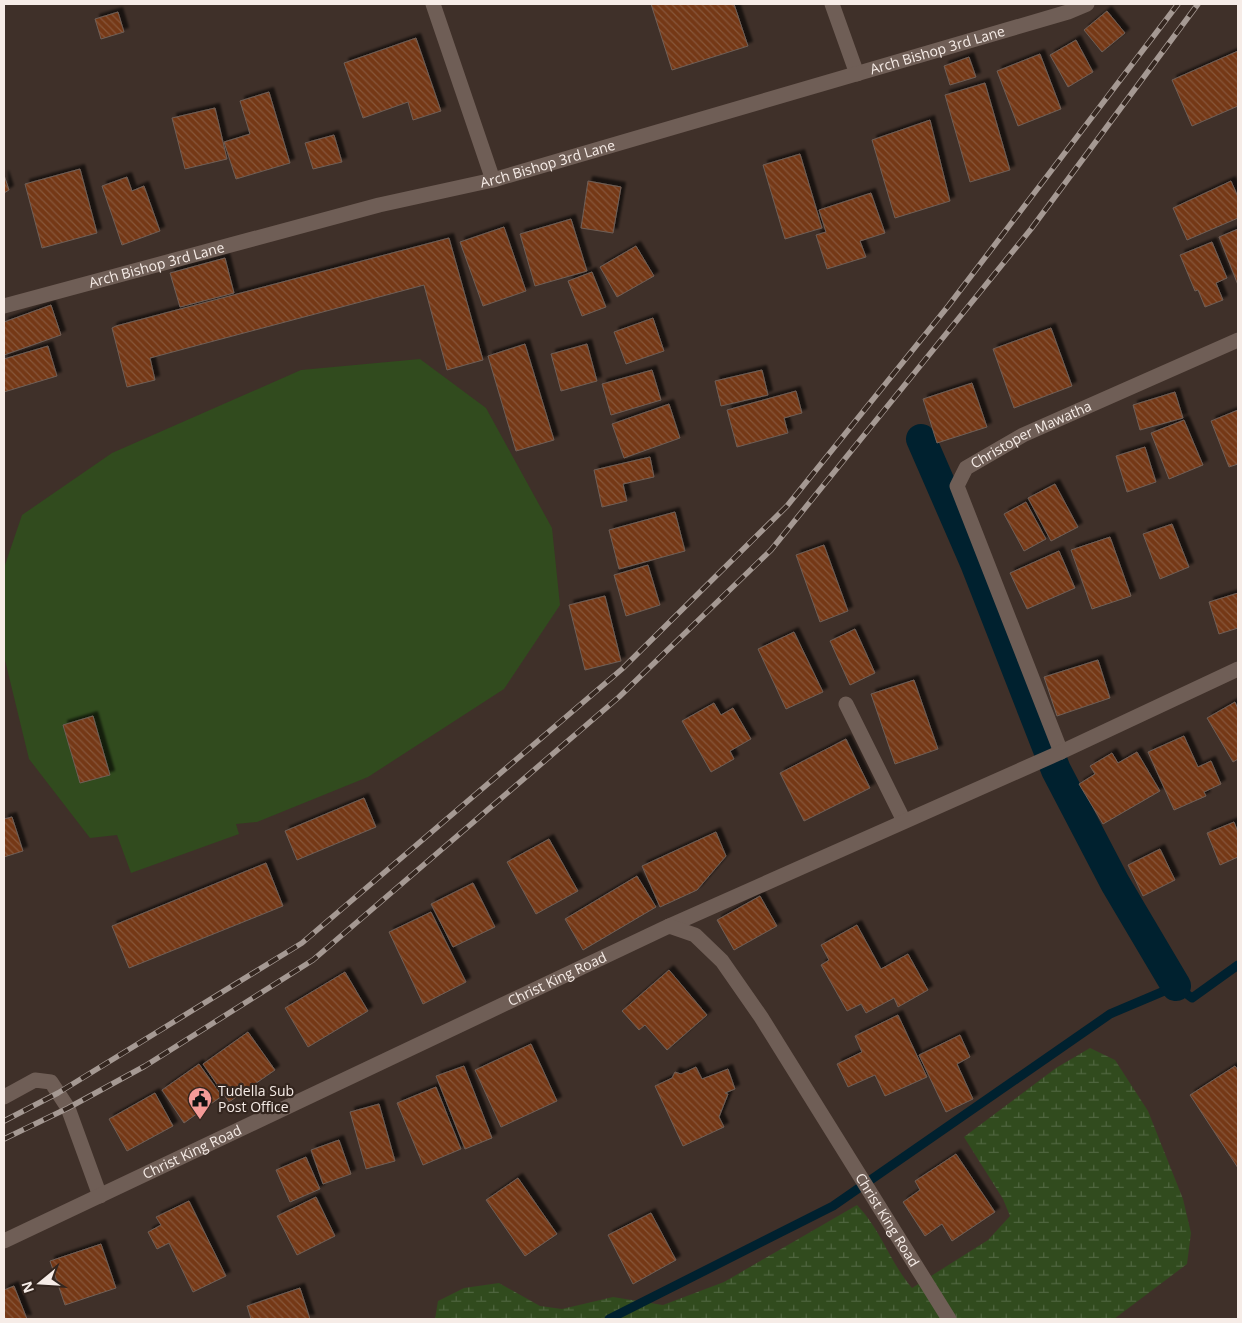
<svg xmlns="http://www.w3.org/2000/svg" width="1242" height="1323" viewBox="0 0 1242 1323" font-family="'Open Sans',sans-serif">
	<style>
		.wetland { fill: url(#wetland-marsh) }
		.park { fill: #314b1e }
		.lines { fill: none; stroke-linecap: round; stroke-linejoin: round }
		.stream { stroke: #00212f; stroke-width: 9 }
		.canal { stroke: #00212f; stroke-width: 30 }
		.building { fill: url(#building-back-hatch); stroke: #6f5f57; filter: url(#shadow) }
		.street { stroke: #6f5e56; stroke-width: 15 }
		.rail-casing { stroke: #a59993; stroke-width: 5.5 }
		.rail { stroke: #34261f; stroke-width: 4; stroke-dasharray: 11; stroke-linecap: butt }
		.labels { text-anchor: middle; stroke-width: 4.5; stroke-linejoin: round; paint-order: stroke }
		.street-label { font-size: 14px; fill: #f6ece7; stroke: #34261f }
		.poi-label { font-size: 14px; fill: #f6ece7; stroke: #34261f; text-anchor: start }
	</style>
	<defs>
		<pattern id="wetland-marsh" width="20" height="14" patternUnits="userSpaceOnUse" patternTransform="scale(1.25)"><rect width="20" height="14" fill="#314b1e"/><path d="M1 5h8M5 5V1M11 12h8M15 12V8" fill="none" stroke="#4f653f"/></pattern>
		<pattern id="building-back-hatch" width="6" height="6" patternUnits="userSpaceOnUse" patternTransform="scale(1.25)"><rect width="6" height="6" fill="#743918"/><path d="M-1 5l2 2M0 0l6 6M5-1l2 2" fill="none" stroke="#88563a"/></pattern>
		<filter id="shadow"><feDropShadow dx="4.5" dy="-4.5" stdDeviation="1" flood-color="#0009"/></filter>
	</defs>
	<rect width="100%" height="100%" fill="#3f3029"/>
	<path class="wetland" d="M1090,1048L1115,1060L1148,1111L1183,1199L1191,1233L1187,1264L1114,1319H435L438,1301L464,1288L499,1283L540,1306L562,1309L613,1297L663,1305L724,1282L857,1205C882,1231 889,1261 912,1288L988,1240L1010,1216L1003,1199L964,1137L1056,1068Z"/>
	<path class="park" d="M420,359L486,408L552,528L560,605L504,689L368,777L257,822L236,824L239,834L131,873L117,835L90,838L29,759L4,656V568L22,515L112,453L301,370Z"/>
	<g class="lines">
		<path class="stream" d="M609,1319L833,1206L1110,1014L1176,986L1192,998L1238,965"/>
		<path class="canal" d="M921,439L975,563L1056,770L1115,883L1176,986"/>
	</g>
	<g class="building">
		<path d="M651,4H734L748,46L672,70Z"/>
		<path d="M1107,11L1125,33L1102,52L1084,30Z"/>
		<path d="M118,12L124,32L101,39L95,19Z"/>
		<path d="M416,38L441,111L413,120L408,102L363,118L344,63Z"/>
		<path d="M1076,40L1093,72L1068,87L1050,55Z"/>
		<path d="M1238,51V106L1192,126L1172,80Z"/>
		<path d="M1040,54L1061,109L1018,126L997,71Z"/>
		<path d="M969,57L976,77L950,85L944,66Z"/>
		<path d="M985,83L1010,170L970,182L945,95Z"/>
		<path d="M269,92L290,163L236,179L224,142L250,134L240,101Z"/>
		<path d="M215,108L227,159L185,169L172,118Z"/>
		<path d="M930,120L950,201L895,218L872,140Z"/>
		<path d="M334,135L342,162L313,169L305,143Z"/>
		<path d="M800,154L822,228L785,239L763,165Z"/>
		<path d="M80,169L97,233L42,248L25,184Z"/>
		<path d="M4,175L9,190L4,193Z"/>
		<path d="M127,177L132,191L144,186L160,231L122,245L102,186Z"/>
		<path d="M588,181L621,187L613,233L581,228Z"/>
		<path d="M1231,181L1238,197V218L1187,240L1173,208Z"/>
		<path d="M871,193L885,233L860,241L866,257L827,269L816,235L826,232L819,210Z"/>
		<path d="M571,219L587,271L535,286L520,234Z"/>
		<path d="M504,227L526,291L483,306L460,242Z"/>
		<path d="M1238,229V285L1219,237Z"/>
		<path d="M449,238L483,360L447,370L424,285L150,358L155,380L127,387L112,328L116,326Z"/>
		<path d="M1212,242L1227,278L1216,283L1223,300L1205,307L1198,290L1195,291L1180,255Z"/>
		<path d="M636,246L654,276L617,297L600,267Z"/>
		<path d="M225,258L234,293L180,307L170,273Z"/>
		<path d="M592,272L606,307L582,316L568,281Z"/>
		<path d="M51,305L61,335L4,355V322Z"/>
		<path d="M653,318L664,351L626,364L614,332Z"/>
		<path d="M1051,328L1072,386L1014,408L993,349Z"/>
		<path d="M525,344L554,440L516,451L488,356Z"/>
		<path d="M587,344L597,381L561,391L551,354Z"/>
		<path d="M48,346L57,376L4,392V359Z"/>
		<path d="M652,370L661,400L611,415L602,384Z"/>
		<path d="M762,370L768,395L721,406L715,381Z"/>
		<path d="M972,383L987,427L937,443L923,399Z"/>
		<path d="M796,391L802,413L784,418L788,433L737,447L727,410Z"/>
		<path d="M1175,392L1183,418L1140,430L1133,405Z"/>
		<path d="M669,404L680,438L624,458L612,424Z"/>
		<path d="M1238,410V464L1229,467L1211,421Z"/>
		<path d="M1184,420L1203,465L1169,479L1151,433Z"/>
		<path d="M1145,447L1156,482L1127,492L1116,456Z"/>
		<path d="M650,457L654,477L623,484L627,501L602,507L594,470Z"/>
		<path d="M1055,484L1078,527L1051,541L1028,498Z"/>
		<path d="M1026,502L1046,539L1024,551L1004,514Z"/>
		<path d="M675,512L685,551L619,569L609,530Z"/>
		<path d="M1172,524L1189,567L1160,579L1143,534Z"/>
		<path d="M1110,537L1131,596L1092,609L1071,550Z"/>
		<path d="M824,545L848,611L820,622L796,555Z"/>
		<path d="M1059,551L1075,588L1027,609L1010,573Z"/>
		<path d="M648,565L660,605L626,616L614,575Z"/>
		<path d="M1238,593V628L1219,634L1209,602Z"/>
		<path d="M605,596L621,661L585,670L569,605Z"/>
		<path d="M855,629L875,673L850,685L830,641Z"/>
		<path d="M794,632L823,692L786,709L758,649Z"/>
		<path d="M1098,660L1110,698L1057,716L1044,677Z"/>
		<path d="M914,680L938,749L895,764L871,694Z"/>
		<path d="M1235,702L1238,709V759L1233,762L1207,718Z"/>
		<path d="M714,703L721,715L733,708L751,739L730,751L734,759L711,772L682,721Z"/>
		<path d="M93,716L110,775L80,783L63,725Z"/>
		<path d="M1184,736L1198,767L1211,761L1221,784L1204,792L1206,796L1174,810L1148,752Z"/>
		<path d="M846,739L870,788L804,821L780,773Z"/>
		<path d="M1137,752L1160,791L1103,824L1079,784L1095,774L1090,766L1112,753L1118,763Z"/>
		<path d="M364,798L376,827L297,860L285,831Z"/>
		<path d="M12,817L23,851L4,857V819Z"/>
		<path d="M1234,822L1238,832V857L1220,865L1207,833Z"/>
		<path d="M716,832L726,856L697,890L660,907L642,866Z"/>
		<path d="M549,839L578,891L536,914L507,862Z"/>
		<path d="M1160,849L1175,880L1143,896L1128,865Z"/>
		<path d="M266,863L283,906L129,968L112,926Z"/>
		<path d="M637,876L656,907L583,950L565,919Z"/>
		<path d="M473,883L495,927L453,947L431,904Z"/>
		<path d="M760,896L777,926L734,950L717,920Z"/>
		<path d="M431,912L466,982L423,1004L389,932Z"/>
		<path d="M857,925L881,969L908,954L928,990L898,1007L894,998L866,1013L861,1004L847,1011L821,965L829,960L821,945Z"/>
		<path d="M669,970L707,1015L667,1050L645,1025L639,1030L622,1011Z"/>
		<path d="M345,972L368,1011L308,1047L285,1008Z"/>
		<path d="M898,1015L927,1077L885,1096L875,1075L848,1087L837,1064L862,1052L855,1036Z"/>
		<path d="M248,1032L275,1070L229,1102L203,1064Z"/>
		<path d="M960,1035L970,1057L957,1064L973,1099L946,1112L919,1055Z"/>
		<path d="M531,1044L557,1101L501,1127L475,1070Z"/>
		<path d="M199,1064L222,1096L184,1123L162,1090Z"/>
		<path d="M464,1066L492,1138L465,1149L436,1076Z"/>
		<path d="M1235,1066L1238,1070V1168L1190,1095Z"/>
		<path d="M696,1067L702,1079L728,1069L735,1089L725,1093L728,1094L719,1117L724,1127L683,1146L655,1086L672,1078L675,1072L681,1074Z"/>
		<path d="M436,1087L461,1149L423,1165L397,1103Z"/>
		<path d="M155,1093L173,1126L127,1151L109,1119Z"/>
		<path d="M379,1104L395,1161L366,1169L350,1112Z"/>
		<path d="M339,1140L351,1174L323,1184L311,1150Z"/>
		<path d="M956,1154L995,1212L952,1241L942,1224L925,1236L903,1202L920,1190L915,1181Z"/>
		<path d="M306,1157L320,1189L290,1202L276,1170Z"/>
		<path d="M518,1178L557,1234L525,1256L486,1200Z"/>
		<path d="M316,1197L335,1236L297,1255L277,1216Z"/>
		<path d="M189,1201L226,1276L193,1292L169,1243L157,1249L148,1232L161,1225L156,1217Z"/>
		<path d="M651,1213L676,1260L633,1284L608,1235Z"/>
		<path d="M101,1244L116,1288L65,1305L50,1261Z"/>
		<path d="M14,1286L27,1319H4V1290Z"/>
		<path d="M300,1288L310,1319H251L247,1306Z"/>
	</g>
	<g class="lines">
		<g class="street">
			<path d="M433,4L493,180"/>
			<path d="M832,4L857,74"/>
			<path id="s1" d="M4,306L379,205L493,180L1068,12L1087,4"/>
			<path d="M846,704L904,821"/>
			<path id="s2" d="M1061,752L957,486L966,468L1023,435L1238,340"/>
			<path d="M669,926L1061,752L1238,669"/>
			<path d="M4,1097L35,1080L51,1082L68,1108L100,1196"/>
			<path id="s3" d="M4,1241L669,926L695,935L722,961L761,1017L949,1319"/>
		</g>
		<g class="rail-casing">
			<g id="rail">
				<path d="M4,1121L58,1093L302,943L622,669L787,506L949,305L1178,4"/>
				<path d="M4,1139L68,1108L145,1066L313,960L619,697L771,550L1031,229L1198,4"/>
			</g>
		</g>
		<use href="#rail" class="rail"/>
	</g>
	<defs>
		<g id="civic-pin" transform="scale(1.25)"><path d="M0 17L-7.5 6A9.5 9.5 0 1 1 7.5 6Z" fill="#f59b98" stroke="#34261f"/><path d="M-.6-6.5H3V-4.5H.6V-3L4-1V1h2V6H-6V1h2V-1L-.6-3ZM-1.2 2.5V6h2.4V2.5Z" fill="#111"/></g>
	</defs>
	<g fill-rule="evenodd">
		<use href="#civic-pin" x="200" y="1099"/>
	</g>
	<g class="labels">
		<g class="street-label">
			<text dy="5" stroke="none"><textPath href="#s1" startOffset="968">Arch Bishop 3rd Lane</textPath></text>
			<text dy="5" stroke="none"><textPath href="#s1" startOffset="562">Arch Bishop 3rd Lane</textPath></text>
			<text dy="5" stroke="none"><textPath href="#s1" startOffset="158">Arch Bishop 3rd Lane</textPath></text>
			<text dy="5" stroke="none"><textPath href="#s2" startOffset="379">Christoper Mawatha</textPath></text>
			<text dy="5" stroke="none"><textPath href="#s3" startOffset="612">Christ King Road</textPath></text>
			<text dy="5" stroke="none"><textPath href="#s3" startOffset="208">Christ King Road</textPath></text>
			<text dy="5" stroke="none"><textPath href="#s3" startOffset="1108">Christ King Road</textPath></text>
		</g>
		<g class="poi-label">
			<text x="218" y="1096">Tudella Sub<tspan x="218" dy="16">Post Office</tspan></text>
		</g>
	</g>
	<rect width="1242" height="1323" fill="none" stroke="#f6ece7" stroke-width="10"/>
	<g transform="translate(40 1283) rotate(252)" stroke="#34261f" stroke-width="4" paint-order="stroke">
	<path d="M0-4L9 19L0 12L-9 19Z" fill="#f6ece7"/>
	<text y="-8" font-size="14" font-weight="bold" text-anchor="middle" fill="#f6ece7">N</text>
	</g>
</svg>
